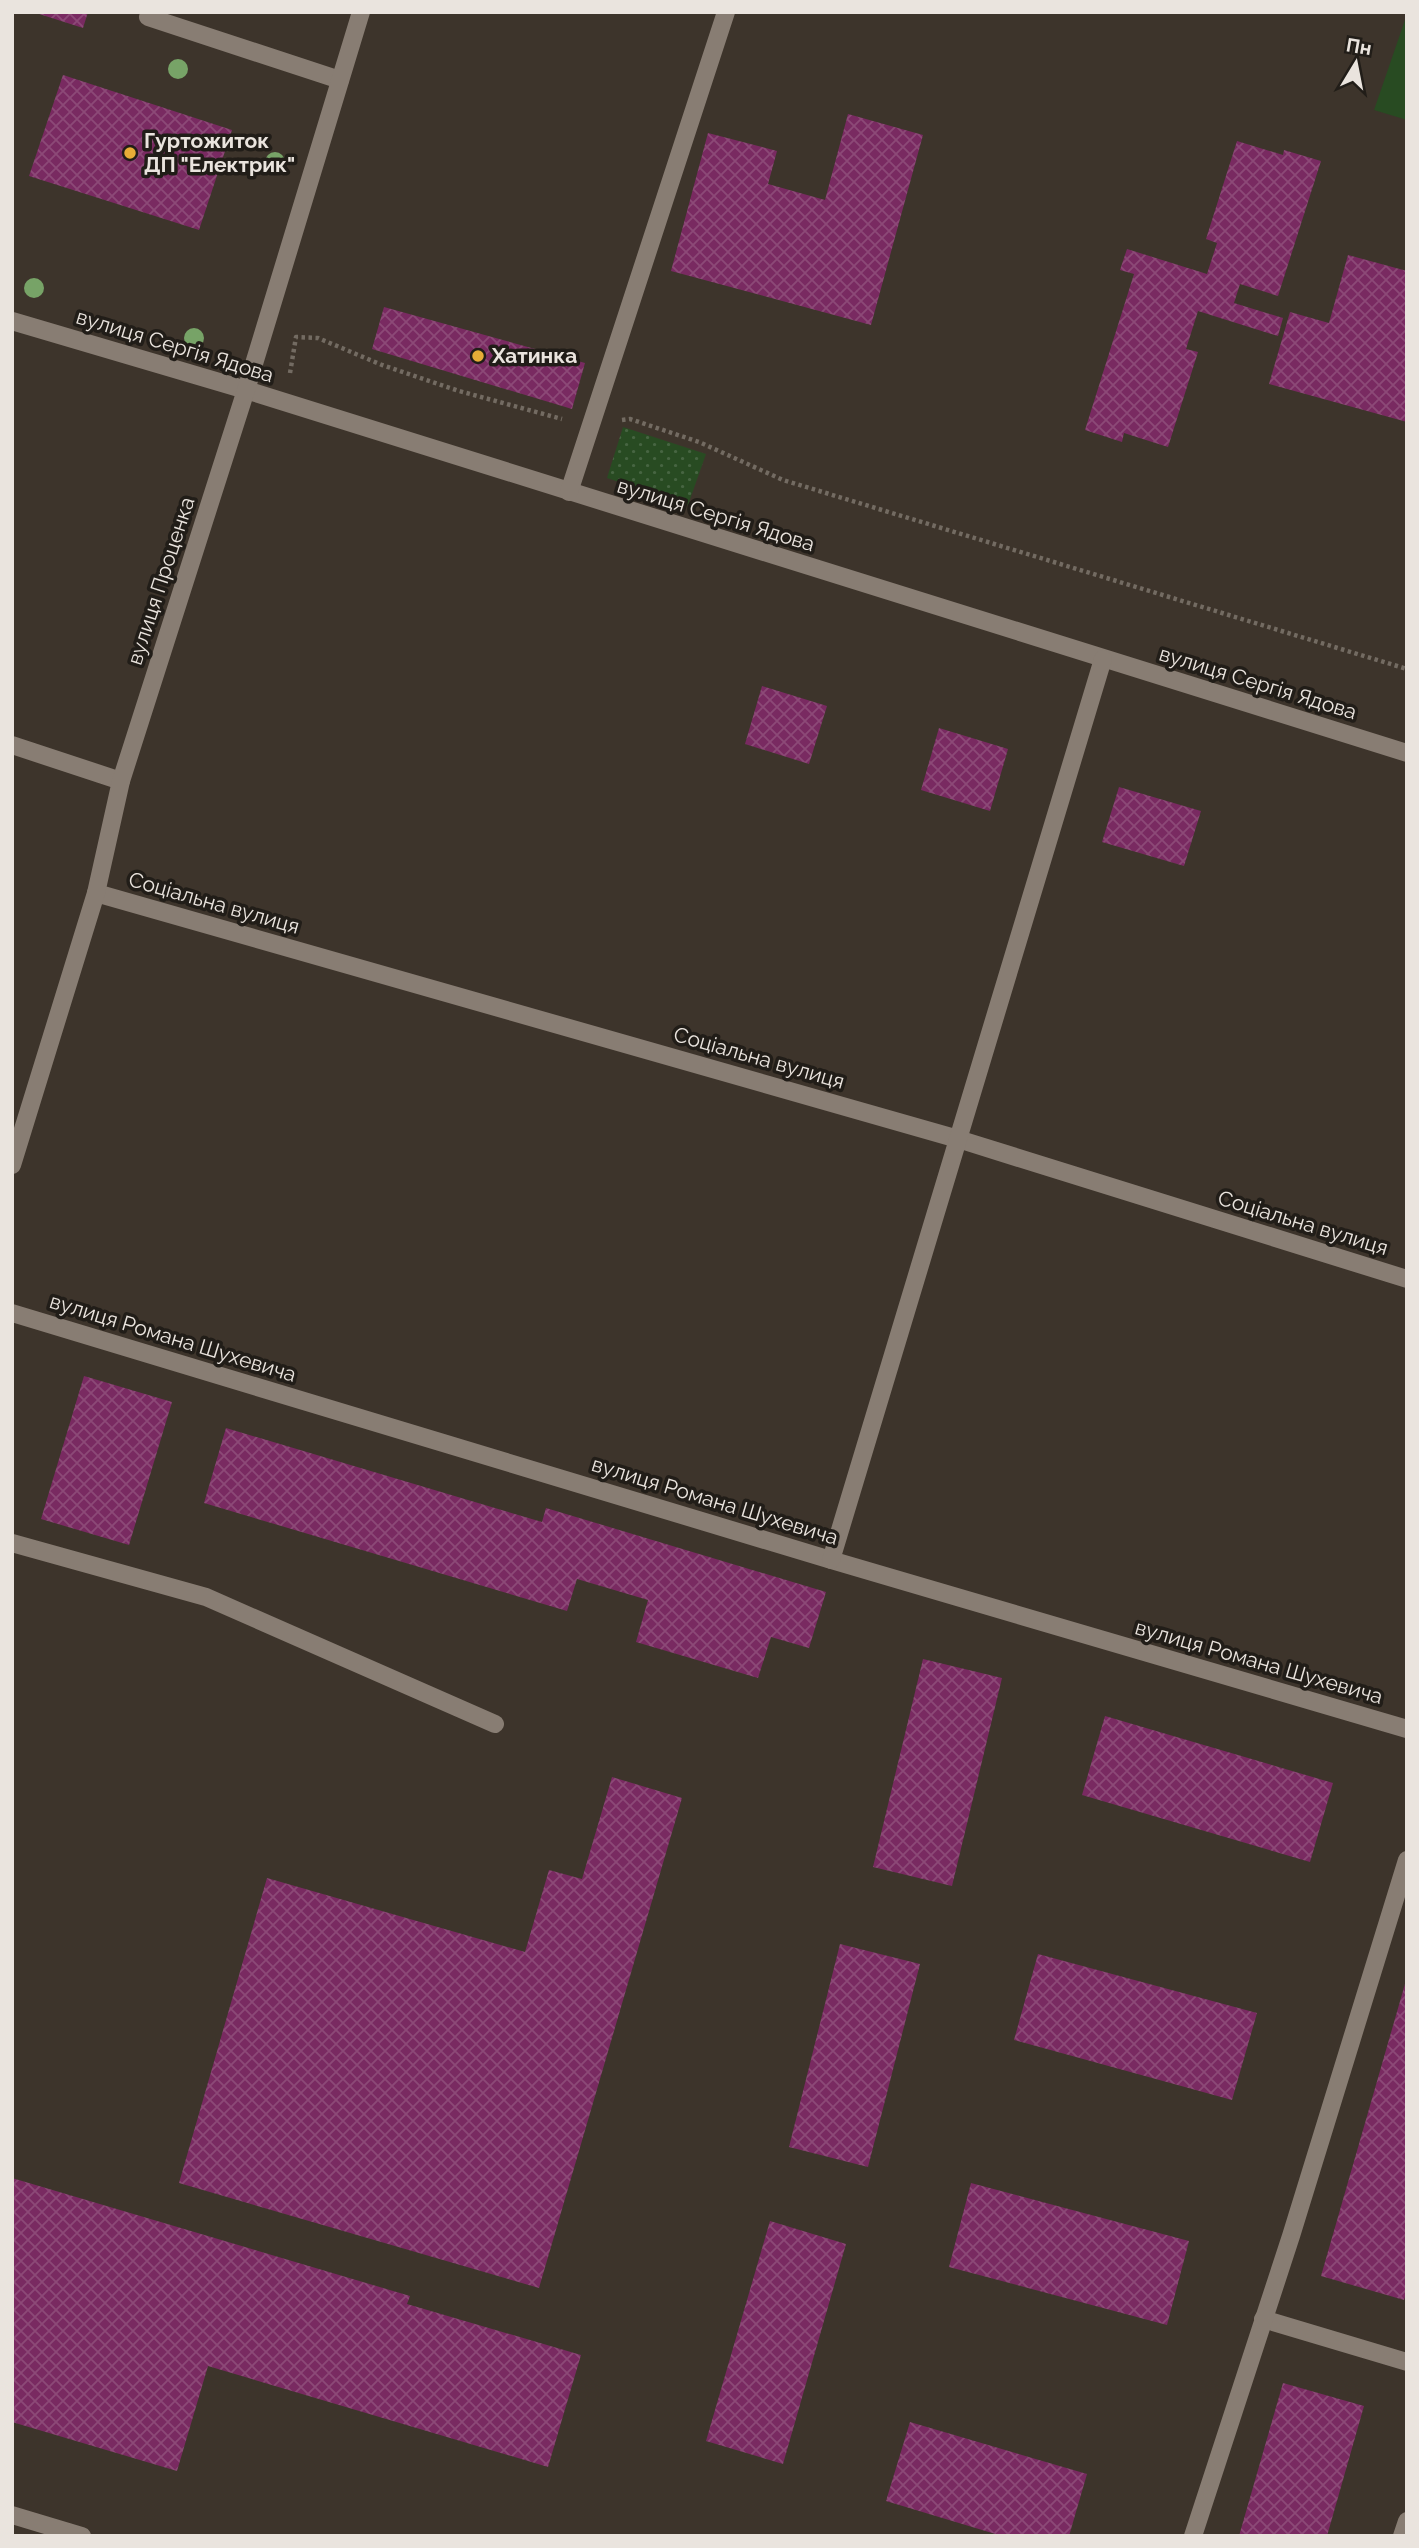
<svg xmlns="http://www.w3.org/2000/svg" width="1419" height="2548" viewBox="0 0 1419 2548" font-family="Raleway,sans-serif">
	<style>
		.grass { fill: #284b22 }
		.park { fill: url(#park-dots) }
		.building { fill: url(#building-cross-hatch) }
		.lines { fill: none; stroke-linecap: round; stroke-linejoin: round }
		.path { stroke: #736b62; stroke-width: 4.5; stroke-dasharray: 3.5 3.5; stroke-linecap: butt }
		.minor { stroke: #887d73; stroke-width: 18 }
		.tree { fill: #77a367 }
		.poi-dot { fill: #e7ac37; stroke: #211d18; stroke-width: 2.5 }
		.labels { text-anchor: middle; stroke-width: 7; stroke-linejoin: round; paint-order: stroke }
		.poi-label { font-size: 21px; font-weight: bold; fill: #eae4de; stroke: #211d18; text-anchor: start }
		.street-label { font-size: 21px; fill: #eae4de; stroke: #211d18 }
	</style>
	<defs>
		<pattern id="park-dots" width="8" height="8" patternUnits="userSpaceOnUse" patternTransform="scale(1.75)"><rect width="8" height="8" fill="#284b22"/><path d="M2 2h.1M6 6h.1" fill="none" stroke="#476542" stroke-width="1.8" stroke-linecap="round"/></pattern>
		<pattern id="building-cross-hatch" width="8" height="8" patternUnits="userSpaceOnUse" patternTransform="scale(1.75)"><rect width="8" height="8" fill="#792a61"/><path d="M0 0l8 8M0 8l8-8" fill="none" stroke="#8c4977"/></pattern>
	</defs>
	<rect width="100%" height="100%" fill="#3d342b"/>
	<path class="grass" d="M1407,14V120L1374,110Z"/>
	<path class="park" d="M623,427L706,454L688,505L607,478Z"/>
	<g class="building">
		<path d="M33,12H88L83,28Z"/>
		<path d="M63,75L232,130L199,230L29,176Z"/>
		<path d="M848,114L923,135L871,325L671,271L708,133L777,151L768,184L825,200Z"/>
		<path d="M1237,141L1283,155L1284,150L1321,161L1278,296L1240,284L1234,303L1283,318L1278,336L1198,311L1186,349L1198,352L1168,447L1124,433L1122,442L1085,430L1134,274L1120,270L1127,249L1207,274L1217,243L1206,239Z"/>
		<path d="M1348,255L1407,271V422L1269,384L1290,312L1329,323Z"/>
		<path d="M384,307L585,363L572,409L372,349Z"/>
		<path d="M762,686L827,706L809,764L745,744Z"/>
		<path d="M939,728L1008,749L990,811L921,790Z"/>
		<path d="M1119,787L1201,811L1184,866L1102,842Z"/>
		<path d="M84,1376L172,1402L129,1545L41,1519Z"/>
		<path d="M226,1428L542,1522L546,1508L826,1592L809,1648L771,1637L758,1678L636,1642L648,1600L577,1579L567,1611L204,1503Z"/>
		<path d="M923,1659L1002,1678L952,1886L873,1867Z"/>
		<path d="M1105,1716L1333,1783L1310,1862L1082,1795Z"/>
		<path d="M612,1777L682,1798L539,2288L179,2183L267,1878L525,1952L549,1870L582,1879Z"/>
		<path d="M840,1944L920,1964L868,2167L789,2147Z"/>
		<path d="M1038,1954L1257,2013L1232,2100L1014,2040Z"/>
		<path d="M1407,1977V2291L1404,2300L1321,2276Z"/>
		<path d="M12,2178L410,2296L407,2304L581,2355L548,2467L208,2366L177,2471L12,2422Z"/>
		<path d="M971,2183L1189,2241L1167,2325L949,2267Z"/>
		<path d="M770,2221L846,2244L783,2464L706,2441Z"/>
		<path d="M1283,2383L1364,2406L1327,2536H1239Z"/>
		<path d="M910,2422L1087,2474L1069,2536H1002L886,2501Z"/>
	</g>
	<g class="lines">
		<g class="path">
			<path d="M290,373L296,337L318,338L382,365L459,391L562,419"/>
			<path d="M622,420L630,419L699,442L783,480L1407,669"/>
		</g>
		<g class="minor">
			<path d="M150,12L148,17L340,80"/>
			<path d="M12,321L246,390L1407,753"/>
			<path d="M569,492L726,12"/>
			<path d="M12,745L121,781"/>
			<path d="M96,893L958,1139L1407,1279"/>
			<path d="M12,1165L96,893L121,781L246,390L361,12"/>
			<path d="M12,1313L831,1560L1407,1729"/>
			<path d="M12,1543L206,1597L495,1724"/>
			<path d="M831,1560L1103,659"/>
			<path d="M1263,2319L1407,2362"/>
			<path d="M12,2515L82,2536"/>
			<path d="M1193,2536L1291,2236L1407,1860"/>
			<path d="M1402,2536L1407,2521"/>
		</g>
	</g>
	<g class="tree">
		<circle cx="178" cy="69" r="10"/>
		<circle cx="275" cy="162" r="10"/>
		<circle cx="34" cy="288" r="10"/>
		<circle cx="194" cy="338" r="10"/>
	</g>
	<g class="poi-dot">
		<circle cx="130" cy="153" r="7"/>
		<circle cx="478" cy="356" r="7"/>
	</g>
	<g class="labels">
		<g class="poi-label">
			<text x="144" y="148">Гуртожиток<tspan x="144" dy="24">ДП "Електрик"</tspan></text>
			<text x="492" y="363">Хатинка</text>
		</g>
		<g class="street-label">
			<text transform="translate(175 346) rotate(17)" y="7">вулиця Сергія Ядова</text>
			<text transform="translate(716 515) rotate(17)" y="7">вулиця Сергія Ядова</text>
			<text transform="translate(161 581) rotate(-72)" y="7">вулиця Проценка</text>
			<text transform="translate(1258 683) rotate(17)" y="7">вулиця Сергія Ядова</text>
			<text transform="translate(214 903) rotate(16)" y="7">Соціальна вулиця</text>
			<text transform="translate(759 1058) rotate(16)" y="7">Соціальна вулиця</text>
			<text transform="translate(1303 1223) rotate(17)" y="7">Соціальна вулиця</text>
			<text transform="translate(173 1338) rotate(17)" y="7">вулиця Романа Шухевича</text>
			<text transform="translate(715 1501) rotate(17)" y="7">вулиця Романа Шухевича</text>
			<text transform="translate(1259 1662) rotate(16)" y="7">вулиця Романа Шухевича</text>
		</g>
	</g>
	<rect width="1419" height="2548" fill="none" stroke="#eae4de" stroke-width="28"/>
	<g transform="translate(1356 63) rotate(10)" stroke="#211d18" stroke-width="5" paint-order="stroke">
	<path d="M0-5L12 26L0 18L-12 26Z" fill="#eae4de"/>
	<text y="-10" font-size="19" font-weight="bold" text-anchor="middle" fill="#eae4de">Пн</text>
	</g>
</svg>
